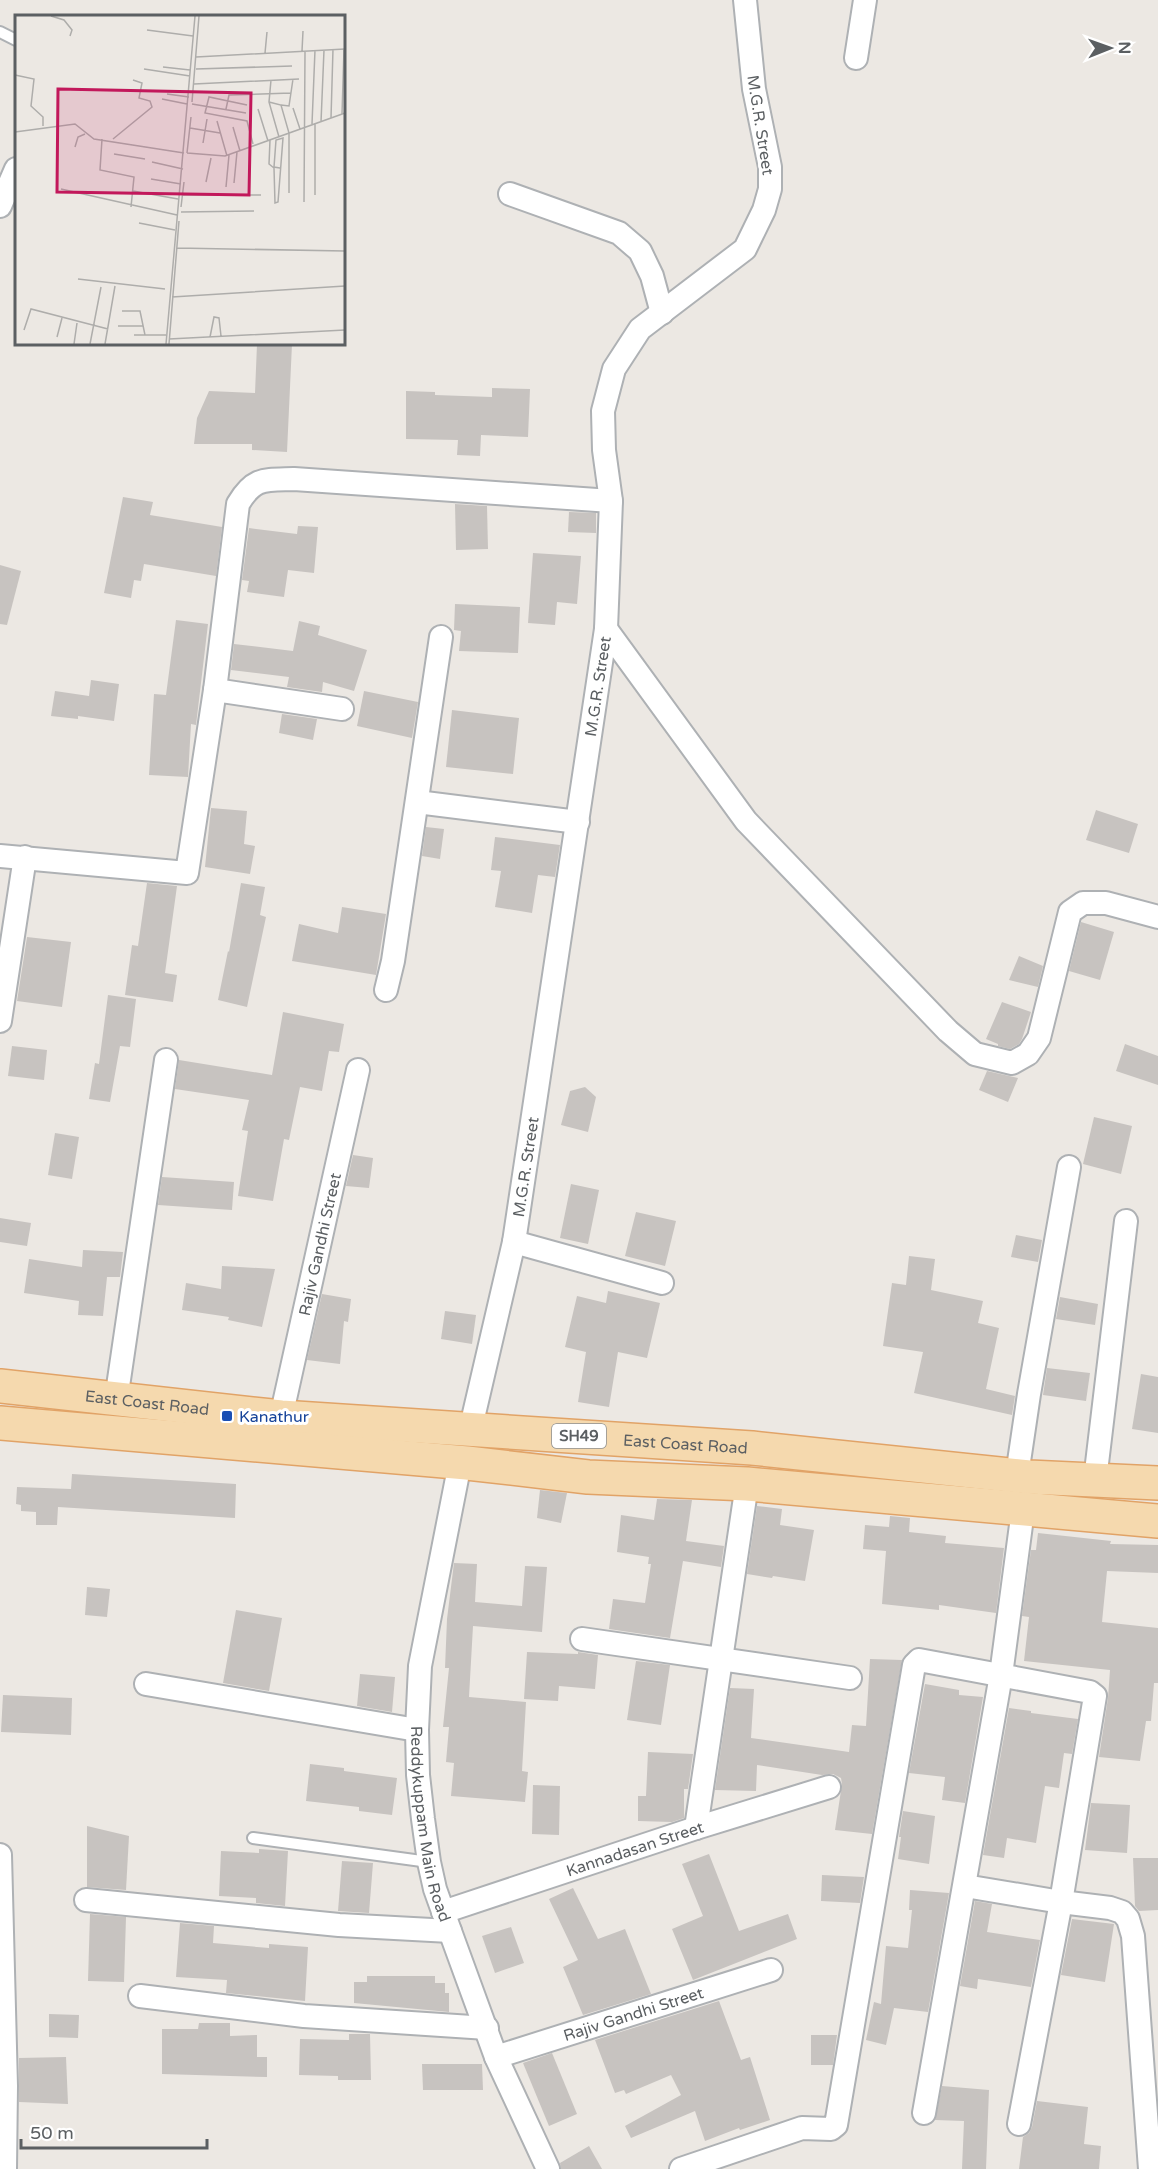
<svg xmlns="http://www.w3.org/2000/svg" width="1158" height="2169" viewBox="0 0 1158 2169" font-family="'Varela Round',sans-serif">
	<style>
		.building { fill: #c7c3c0 }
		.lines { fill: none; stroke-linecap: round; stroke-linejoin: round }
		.service-casing { stroke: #aeb1b4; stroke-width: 14 }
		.minor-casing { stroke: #aeb1b4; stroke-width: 26 }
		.primary-casing { stroke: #e1a367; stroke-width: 36 }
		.service { stroke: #fff; stroke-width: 10 }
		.minor { stroke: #fff; stroke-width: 22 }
		.primary { stroke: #f5d9ae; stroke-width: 33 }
		.transit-dot { fill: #1a4fb4; stroke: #fff; stroke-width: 2 }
		.labels { text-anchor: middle; stroke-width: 6; stroke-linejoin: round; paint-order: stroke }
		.shield { fill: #fff; stroke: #8c8f91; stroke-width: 1.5 }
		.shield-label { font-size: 15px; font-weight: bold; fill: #5b5f62 }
		.street-label { font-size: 16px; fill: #5b5f62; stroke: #fff }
		.transit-label { font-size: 16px; fill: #164399; stroke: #fff; text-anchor: start }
		.inset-road { fill: none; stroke: #aeadab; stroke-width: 1.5 }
		.view { fill: #c2185b; fill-opacity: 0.15; stroke: #c2185b; stroke-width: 3 }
		.inset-edge { fill: none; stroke: #5b5f62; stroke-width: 3 }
	</style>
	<rect width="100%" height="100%" fill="#ece8e3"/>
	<g class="building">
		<path d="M257,344H292L287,452L252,450V444H194L197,418L209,391L255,393Z"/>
		<path d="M492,388L530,389L528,437L481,435L480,456L457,455L458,440L406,439V391L435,392V395L492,397Z"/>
		<path d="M123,497L153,502L150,515L222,527L216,576L144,564L141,581L134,580L131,598L104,593Z"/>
		<path d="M455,504L487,506L488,549L456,550Z"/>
		<path d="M569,512L596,513V533L568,532Z"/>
		<path d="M298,526L318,527L314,573L288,570L284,597L247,592L249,581L242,580L249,528L297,534Z"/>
		<path d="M533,553L581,556L577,604L557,602L555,625L528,623Z"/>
		<path d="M0,565L21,571L7,625L0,624Z"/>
		<path d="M455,604L520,607L518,653L459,651L461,631L454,630Z"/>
		<path d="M176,620L208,624L196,725L191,724L188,777L149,775L154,694L166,695Z"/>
		<path d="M299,621L320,626L318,635L367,650L354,691L323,682L322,692L287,687L289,677L231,670L234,644L293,651Z"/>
		<path d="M91,680L119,684L114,721L78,716V719L51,716L55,691L89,696Z"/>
		<path d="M364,691L418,702L412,738L357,726Z"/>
		<path d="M452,710L519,718L513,774L446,767Z"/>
		<path d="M282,714L317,719L313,740L279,733Z"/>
		<path d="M211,808L247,811L244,844L255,846L250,874L205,867Z"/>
		<path d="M1096,810L1138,824L1129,853L1086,840Z"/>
		<path d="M426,827L444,829L440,859L422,856Z"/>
		<path d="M495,837L560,845L555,877L538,875L532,913L495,907L501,871L491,870Z"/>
		<path d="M147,883L177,886L165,973L177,975L173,1002L125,995L132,945L138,946Z"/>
		<path d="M241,883L265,887L260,915L266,917L247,1007L218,1000L228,951L229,952Z"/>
		<path d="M342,907L386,914L376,975L292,961L299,924L338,933Z"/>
		<path d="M1081,922L1114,932L1100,980L1069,971Z"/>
		<path d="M27,937L71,942L62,1007L17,1001Z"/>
		<path d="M1019,956L1043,966L1038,987L1009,980Z"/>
		<path d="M108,995L136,999L130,1047L120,1046L110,1102L89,1099L95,1063L99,1064Z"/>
		<path d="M1002,1002L1031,1012L1022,1039L1019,1044L1010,1049L998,1046V1044L986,1039Z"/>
		<path d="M283,1012L344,1024L339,1052L329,1051L322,1091L300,1087L289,1140L284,1139L273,1201L238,1196L248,1131L242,1130L249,1100L175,1089L179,1060L272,1075Z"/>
		<path d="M1125,1044L1158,1056V1085L1116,1071Z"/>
		<path d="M12,1046L47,1050L44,1080L8,1076Z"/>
		<path d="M987,1071L1018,1078L1008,1102L979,1090Z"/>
		<path d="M585,1087L596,1097L588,1132L561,1125L570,1091Z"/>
		<path d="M1094,1117L1132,1126L1121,1174L1083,1164Z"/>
		<path d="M55,1133L79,1137L72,1179L48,1175Z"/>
		<path d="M353,1155L373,1158L369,1188L346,1186Z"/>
		<path d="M162,1177L234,1182L232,1210L158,1205Z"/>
		<path d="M571,1184L599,1190L588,1244L560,1238Z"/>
		<path d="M636,1212L676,1221L665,1266L625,1256Z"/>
		<path d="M0,1218L31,1223L27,1246L0,1242Z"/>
		<path d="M1016,1235L1042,1240L1038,1262L1011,1257Z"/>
		<path d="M83,1250L123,1252L120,1277H107L103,1316L78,1315L79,1301L24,1293L29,1259L82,1267Z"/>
		<path d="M909,1256L935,1259L931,1290L983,1301L978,1323L999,1328L986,1389L1015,1396L1012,1415L914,1393L923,1352L883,1346L892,1283L906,1285Z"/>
		<path d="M222,1266L275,1269L262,1327L228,1320L229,1317L182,1310L186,1283L221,1289Z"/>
		<path d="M608,1291L660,1303L647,1358L618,1352L609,1407L578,1402L586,1352L565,1347L577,1296L606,1303Z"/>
		<path d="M322,1294L351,1299L348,1322L344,1321L340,1364L307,1360Z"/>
		<path d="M1060,1297L1098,1304L1095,1325L1056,1319Z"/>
		<path d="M445,1311L476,1315L472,1344L441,1339Z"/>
		<path d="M1047,1368L1090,1373L1086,1401L1043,1395Z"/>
		<path d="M1141,1374L1158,1377V1433L1132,1429Z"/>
		<path d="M72,1474L236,1484L235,1518L58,1507L57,1525H36V1512L21,1511V1505L16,1504L17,1487L71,1489Z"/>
		<path d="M540,1490L567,1493L561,1523L537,1518Z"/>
		<path d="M657,1499L692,1500L686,1541L724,1546L721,1567L683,1561L670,1638L609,1629L613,1599L645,1603L651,1564H648L649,1557L617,1552L621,1515L654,1520Z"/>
		<path d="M757,1506L782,1509L780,1525L814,1530L805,1581L773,1576L772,1578L747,1574Z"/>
		<path d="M890,1516L910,1518L909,1532L946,1536L945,1543L1004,1548L996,1613L939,1605V1610L882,1604L886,1551L863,1549L865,1525L889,1527Z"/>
		<path d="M1038,1533L1111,1541L1110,1544L1158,1545V1573L1107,1571L1102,1622L1158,1628V1683H1154L1151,1721H1146L1140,1761L1099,1757L1108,1698L1110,1670L1024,1661L1029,1617L1022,1616L1031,1550H1036Z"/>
		<path d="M454,1563L477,1564L475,1602L522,1606L525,1566L547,1567L542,1632L473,1626L469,1697L526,1702L522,1771L528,1772L525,1802L451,1796L454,1763L446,1762L449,1727H443L449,1668H445L447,1619Z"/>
		<path d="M87,1587L110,1589L107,1617L85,1615Z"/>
		<path d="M236,1610L282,1618L269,1691L223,1683Z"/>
		<path d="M527,1652L578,1654V1652L598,1655L595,1689L559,1686L558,1701L524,1699Z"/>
		<path d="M870,1659L902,1660L872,1834L835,1830L842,1784L841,1778L833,1774L822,1775L757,1765L756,1791L715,1790L730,1688L754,1689L751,1738L849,1752L852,1725L866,1726Z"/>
		<path d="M636,1661L670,1665L661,1725L627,1720Z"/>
		<path d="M360,1674L395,1677L392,1712L357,1706Z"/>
		<path d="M925,1684L959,1690V1695L983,1697L965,1803L942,1800L945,1777L909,1773Z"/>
		<path d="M3,1695L72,1698L71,1735L1,1732Z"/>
		<path d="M1009,1708L1031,1711V1713L1078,1719L1072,1754L1064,1753L1059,1788L1045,1786L1036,1843L1007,1838L1004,1858L983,1855Z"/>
		<path d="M648,1752L693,1754L688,1789H684V1818L672,1822L638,1821V1796H646Z"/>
		<path d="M310,1764L344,1768V1771L397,1778L392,1815L359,1811V1807L306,1801Z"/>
		<path d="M533,1785L560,1786L559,1835L532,1834Z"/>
		<path d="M1091,1803L1130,1805L1127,1853L1085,1850Z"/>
		<path d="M903,1811L935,1816L929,1864L898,1859L901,1837H899Z"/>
		<path d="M87,1826L129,1836L126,1890L87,1887Z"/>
		<path d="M259,1849L288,1851L285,1906L256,1903V1898L219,1896L221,1851L259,1853Z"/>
		<path d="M709,1854L739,1931L788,1914L797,1939L693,1980L672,1929L703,1916L682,1864Z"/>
		<path d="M1133,1858H1158V1910L1139,1911L1135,1906Z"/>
		<path d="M342,1861L373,1863L369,1913L338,1911Z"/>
		<path d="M822,1875L864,1877L860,1903L821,1901Z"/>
		<path d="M573,1888L598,1939L625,1929L651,1994L583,2015L563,1967L578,1960L549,1899Z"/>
		<path d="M910,1890L949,1893L928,2012L894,2008L886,2045L866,2040L874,2002L881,2004L886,1946L908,1948L912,1910H909Z"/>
		<path d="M975,1901L992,1904L987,1932L1040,1940L1031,1987L978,1979L977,1989L960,1986Z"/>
		<path d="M90,1914L126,1917L124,1982L88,1981Z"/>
		<path d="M1072,1919L1114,1924L1105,1982L1061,1975Z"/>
		<path d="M180,1923L214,1926L213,1943L269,1948V1944L308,1947L305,2001L226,1993L227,1980L176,1977Z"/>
		<path d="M511,1927L524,1963L495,1973L482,1936Z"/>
		<path d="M367,1976H435V1983H445V1993H449V2012L354,2003V1982H367Z"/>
		<path d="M719,2001L741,2060L750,2057L770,2120L740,2130L739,2128L705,2141L695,2111L631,2138L625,2126L681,2095L671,2075L626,2094L624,2090L615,2093L595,2040Z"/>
		<path d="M49,2014L79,2015L78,2038L49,2037Z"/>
		<path d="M199,2023H230V2036L257,2035V2057H267V2077L162,2074V2029H198Z"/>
		<path d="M349,2034H370L371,2080H338V2076L299,2075L300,2039L349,2040Z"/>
		<path d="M811,2035H837L833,2065H811Z"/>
		<path d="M552,2053L577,2114L549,2126L523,2063Z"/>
		<path d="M66,2057L68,2104L19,2102V2058Z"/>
		<path d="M422,2064H482L483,2090H423Z"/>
		<path d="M942,2086L989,2090L986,2169H962L964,2121L935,2120Z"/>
		<path d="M1037,2101L1088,2107L1084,2144L1101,2146L1099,2169H1019L1023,2137L1029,2133L1032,2127Z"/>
		<path d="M589,2146L602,2169H561L560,2163Z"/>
	</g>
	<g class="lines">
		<g class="service-casing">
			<g id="service">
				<path d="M0,32L16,40"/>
				<path d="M253,1838L429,1862"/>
			</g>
		</g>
		<g class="minor-casing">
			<g id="minor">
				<path d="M856,58L865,0"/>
				<path d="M510,194L619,233L640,251L652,276L662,313"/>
				<path d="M0,206L16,169"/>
				<path d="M606,629L746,821L948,1031L975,1054L1012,1063L1028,1054L1039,1038L1070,912L1083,903H1106L1158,917"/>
				<path d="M215,690L342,709"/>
				<path d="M417,802L578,822"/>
				<path d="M0,856L187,873L215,690L238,504C254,477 264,480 294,479L611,501"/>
				<path d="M386,990L393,961L441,637"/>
				<path d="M0,1021L25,857"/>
				<path d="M514,1242L662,1283"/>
				<path d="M116,1400L166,1060"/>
				<path id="s1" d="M281,1417L358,1070"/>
				<path id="s2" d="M470,1431L514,1242L606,629L611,501L604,450L603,411L614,369L640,329L745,249L764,210L770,189V167L754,89L745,0"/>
				<path id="s3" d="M460,1463L420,1666L417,1730L418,1775L423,1819L429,1862L435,1889L450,1931L496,2057L548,2169"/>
				<path d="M1017,1475L1029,1394L1069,1167"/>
				<path d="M1095,1480L1126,1221"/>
				<path d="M582,1639L850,1678"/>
				<path d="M146,1684L417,1730"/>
				<path d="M696,1828L747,1484"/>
				<path d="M0,1855L6,2086L5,2169"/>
				<path d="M965,1886L1061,1902L1110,1908L1122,1912L1128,1919L1133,1936L1150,2169"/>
				<path d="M86,1900L339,1925L450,1931"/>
				<path id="s4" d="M443,1912L696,1828L829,1787"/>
				<path d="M140,1996L304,2016L487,2028"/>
				<path id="s5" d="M496,2057L771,1970"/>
				<path d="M924,2113L1001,1675L1023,1510"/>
				<path d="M681,2169L802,2128L831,2129L836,2125L914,1665L919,1660L1090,1692L1095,1696L1061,1902L1019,2124"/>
			</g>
		</g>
		<g class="primary-casing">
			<g id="primary">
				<path id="s6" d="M0,1386L281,1417L752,1448L1029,1477L1158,1483"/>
				<path d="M0,1423L467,1463L588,1477L747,1484L1158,1521"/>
			</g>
		</g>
		<use href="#service" class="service"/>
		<use href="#minor" class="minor"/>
		<use href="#primary" class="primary"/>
	</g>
	<rect class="transit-dot" x="221" y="1410" width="12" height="12" rx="3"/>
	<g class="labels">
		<rect class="shield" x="552" y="1424" width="54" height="24" rx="4.5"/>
		<g class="shield-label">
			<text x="579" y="1441">SH49</text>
		</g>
		<g class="street-label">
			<text transform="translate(761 125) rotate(81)" y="6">M.G.R. Street</text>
			<text dy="6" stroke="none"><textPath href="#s2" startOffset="756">M.G.R. Street</textPath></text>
			<text dy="6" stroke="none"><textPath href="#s2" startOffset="270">M.G.R. Street</textPath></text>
			<text dy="6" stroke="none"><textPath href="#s1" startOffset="177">Rajiv Gandhi Street</textPath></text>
			<text dy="6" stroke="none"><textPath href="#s6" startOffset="148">East Coast Road</textPath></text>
			<text dy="6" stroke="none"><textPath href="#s6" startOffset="688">East Coast Road</textPath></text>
			<text dy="6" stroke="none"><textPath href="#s3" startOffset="366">Reddykuppam Main Road</textPath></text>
			<text dy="6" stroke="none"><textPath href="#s4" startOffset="202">Kannadasan Street</textPath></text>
			<text dy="6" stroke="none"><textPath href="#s5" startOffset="144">Rajiv Gandhi Street</textPath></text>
		</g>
		<g class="transit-label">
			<text x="239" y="1422">Kanathur</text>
		</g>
	</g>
	<g transform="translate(15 15)">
		<rect width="330" height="330" fill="#ece8e3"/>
		<path class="inset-road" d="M36,1L49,5L57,15L55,21M132,15L178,21M287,36L288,16M250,38L252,17M181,42L330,34M148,52L175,55M129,54L175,61M181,54L277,51M0,60L19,64L16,91L28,102V111M256,65L254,87L264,122M179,69L284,64M152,79L174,82M147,84L172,89M177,87L184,1M254,87L266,90L274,118V178M177,89L231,98M232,90L194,82L190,98L232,106L238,129M266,90L274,91L278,64M278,93L285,114M211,94L214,80L276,78M243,94L253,126M327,99L329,34M316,103L318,34M202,106L212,141M306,107L309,35M297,109L300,35M218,112L225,136M175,113L205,118M0,117L60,109L79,124L169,138M87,124L85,155L119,162L116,192M98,124L137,92L135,86L124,83L127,68L118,65M255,125L254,149L259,153L260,188L263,187L268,123L261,125L259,152L265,153M188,128L192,104M60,132L63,122L70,119M172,138L210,141L330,98M172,138L176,102M99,139L130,144M137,147L168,154M136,164L166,169M191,167L196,143M219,168L222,137M211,172L214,140M46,174L162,200M118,176L163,184M168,180H246M300,180V108M289,187L290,37M166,192L169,167M166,197L239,196M124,208L160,215M162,233L330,236M63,264L150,274M157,282L330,271M107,296H125L130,320M103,311H128M9,315L16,294L93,314M119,320H151M42,322L47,303M195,322L199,302L204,303L206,321M154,324L330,315M59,329L62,308M75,329L86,272M90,329L100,271M151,329L180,1M154,329L164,206"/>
		<path class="view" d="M43,74L236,78L234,180L42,177Z"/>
		<rect width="330" height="330" class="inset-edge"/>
	</g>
	<g transform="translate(1110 48) rotate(89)" stroke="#ffffff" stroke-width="4.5" paint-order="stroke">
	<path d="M0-4.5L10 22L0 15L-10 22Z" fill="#5b5f62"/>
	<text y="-9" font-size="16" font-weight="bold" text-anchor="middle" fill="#5b5f62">N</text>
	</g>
	<path d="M21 2139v9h186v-9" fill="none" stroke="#5b5f62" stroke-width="3"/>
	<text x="30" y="2139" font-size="18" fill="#5b5f62" stroke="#ffffff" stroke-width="4.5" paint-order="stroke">50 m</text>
</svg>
